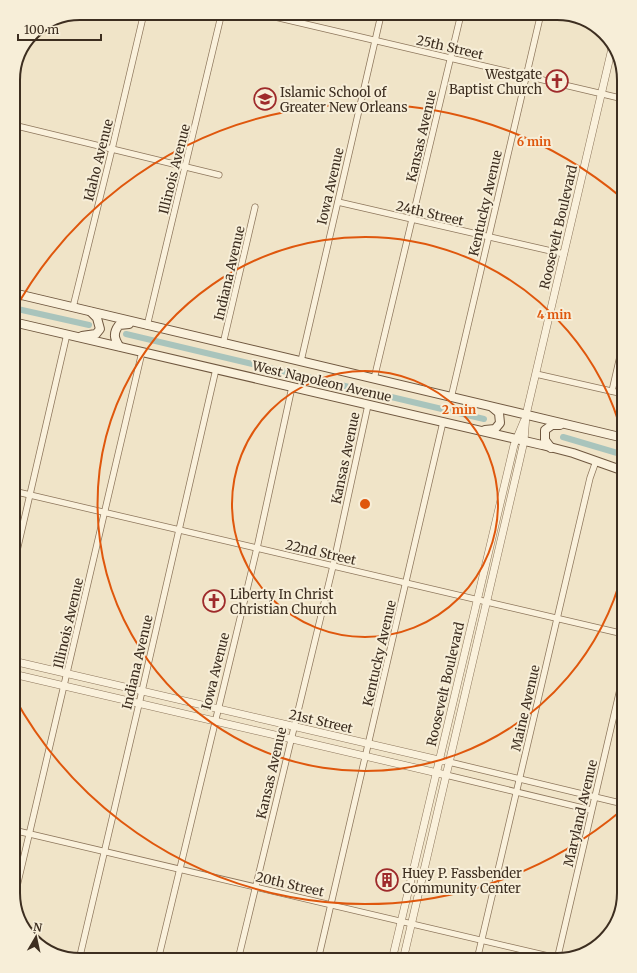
<svg xmlns="http://www.w3.org/2000/svg" width="637" height="973" viewBox="0 0 637 973" font-family="Merriweather,serif">
	<style>
		.lines { fill: none; stroke-linecap: round; stroke-linejoin: round }
		.canal { stroke: #a9c4bc; stroke-width: 6 }
		.minor-casing { stroke: #8d765c; stroke-width: 7 }
		.tertiary-casing { stroke: #8d765c; stroke-width: 8 }
		.secondary-casing { stroke: #6f573f; stroke-width: 10 }
		.minor { stroke: #faf1dc; stroke-width: 5.5 }
		.tertiary { stroke: #faf1dc; stroke-width: 7 }
		.secondary { stroke: #faf1dc; stroke-width: 8 }
		.ring { fill: none; stroke: #df570d; stroke-width: 2 }
		.labels { text-anchor: middle; stroke-width: 4; stroke-linejoin: round; paint-order: stroke }
		.street-label { font-size: 13px; fill: #3d2e20; stroke: #f7eed8 }
		.poi-label { font-size: 13px; fill: #3d2e20; stroke: #f7eed8; text-anchor: start }
		.rim { fill: none; stroke: #3d2e20; stroke-width: 2 }
		.centre { fill: #df570d; stroke: #f7eed8; stroke-width: 2 }
		.ring-label { font-size: 12px; text-anchor: middle; font-weight: bold; fill: #df570d; stroke: #f7eed8; stroke-width: 4; stroke-linejoin: round; paint-order: stroke }
	</style>
	<rect width="100%" height="100%" fill="#f0e4c8"/>
	<g class="lines">
		<g class="canal">
			<path d="M13,308L89,325"/>
			<path d="M126,334L484,419"/>
			<path d="M563,437L624,455"/>
		</g>
		<g class="minor-casing">
			<g id="minor">
				<path d="M271,16L624,99"/>
				<path d="M299,22L301,16"/>
				<path d="M13,125L219,175"/>
				<path d="M338,202L564,254"/>
				<path d="M73,307L112,149L143,17"/>
				<path d="M147,326L221,16"/>
				<path d="M223,344L255,207"/>
				<path d="M301,361L381,15"/>
				<path d="M536,374L624,394"/>
				<path d="M374,379L461,14"/>
				<path d="M612,391L624,339"/>
				<path d="M451,398L541,13"/>
				<path d="M13,491L624,634"/>
				<path d="M13,568L67,334"/>
				<path d="M449,762L624,804"/>
				<path d="M446,775L591,810"/>
				<path d="M13,830L561,959"/>
				<path d="M14,899L142,352"/>
				<path d="M79,960L139,704L216,369"/>
				<path d="M158,960L257,548L292,387"/>
				<path d="M238,960L333,566L368,405"/>
				<path d="M318,960L443,422"/>
				<path d="M477,960L590,478L596,461"/>
				<path d="M557,960L624,672"/>
			</g>
		</g>
		<g class="tertiary-casing">
			<g id="tertiary">
				<path d="M13,661L443,761"/>
				<path d="M13,674L446,775"/>
				<path d="M392,960L514,445L524,421"/>
				<path d="M403,960L519,463L524,441L526,415L613,44"/>
			</g>
		</g>
		<g class="secondary-casing">
			<g id="secondary">
				<path d="M13,293L624,438"/>
				<path d="M13,322L542,445L573,453L624,471"/>
				<path d="M82,336L96,334L100,329L97,318L91,312"/>
				<path d="M119,346C114,338 113,333 119,325L129,324"/>
				<path d="M485,430L495,429L500,423L499,413L493,408"/>
				<path d="M551,448L545,440V430L552,425H560"/>
			</g>
		</g>
		<use href="#minor" class="minor"/>
		<use href="#tertiary" class="tertiary"/>
		<use href="#secondary" class="secondary"/>
	</g>
	<g class="ring">
		<circle cx="365" cy="504" r="133"/>
		<path d="M623 571A267 267 0 1 1 623 437"/>
		<path d="M622 810A400 400 0 0 1 13 695M13 313A400 400 0 0 1 622 198"/>
	</g>
	<defs>
		<g id="church-ring" transform="scale(1.15)"><circle r="9.5" fill="#f7eed8" stroke="#9e2a2b" stroke-width="1.5"/><path d="M-1.2-6h2.4v3.5h3.3v2.4h-3.3V6h-2.4V-.1h-3.3v-2.4h3.3Z" fill="#9e2a2b"/></g>
		<g id="school-ring" transform="scale(1.15)"><circle r="9.5" fill="#f7eed8" stroke="#9e2a2b" stroke-width="1.5"/><path d="M0-5L7-2L0 1L-7-2ZM-4 1L0 2.5L4 1V4Q0 6-4 4Z" fill="#9e2a2b"/></g>
		<g id="building-ring" transform="scale(1.15)"><circle r="9.5" fill="#f7eed8" stroke="#9e2a2b" stroke-width="1.5"/><path d="M-4-6H4V6H1V3H-1V6H-4ZM-2.5-4.3h1.7v1.8h-1.7ZM.8-4.3h1.7v1.8H.8ZM-2.5-1h1.7V.8h-1.7ZM.8-1h1.7V.8H.8Z" fill="#9e2a2b"/></g>
	</defs>
	<g fill-rule="evenodd">
		<use href="#church-ring" x="557" y="81"/>
		<use href="#school-ring" x="265" y="99"/>
		<use href="#church-ring" x="214" y="601"/>
		<use href="#building-ring" x="387" y="880"/>
	</g>
	<g class="labels">
		<g class="street-label">
			<text transform="translate(450 47) rotate(13)" y="5">25th Street</text>
			<text transform="translate(421 136) rotate(-77)" y="5">Kansas Avenue</text>
			<text transform="translate(98 160) rotate(-76)" y="5">Idaho Avenue</text>
			<text transform="translate(174 169) rotate(-76)" y="5">Illinois Avenue</text>
			<text transform="translate(330 186) rotate(-77)" y="5">Iowa Avenue</text>
			<text transform="translate(485 203) rotate(-77)" y="5">Kentucky Avenue</text>
			<text transform="translate(430 213) rotate(13)" y="5">24th Street</text>
			<text transform="translate(558 227) rotate(-77)" y="5">Roosevelt Boulevard</text>
			<text transform="translate(229 273) rotate(-77)" y="5">Indiana Avenue</text>
			<text transform="translate(322 381) rotate(13)" y="5">West Napoleon Avenue</text>
			<text transform="translate(345 458) rotate(-78)" y="5">Kansas Avenue</text>
			<text transform="translate(321 552) rotate(13)" y="5">22nd Street</text>
			<text transform="translate(68 623) rotate(-77)" y="5">Illinois Avenue</text>
			<text transform="translate(379 653) rotate(-77)" y="5">Kentucky Avenue</text>
			<text transform="translate(137 662) rotate(-77)" y="5">Indiana Avenue</text>
			<text transform="translate(215 671) rotate(-76)" y="5">Iowa Avenue</text>
			<text transform="translate(445 684) rotate(-77)" y="5">Roosevelt Boulevard</text>
			<text transform="translate(525 708) rotate(-77)" y="5">Maine Avenue</text>
			<text transform="translate(321 721) rotate(13)" y="5">21st Street</text>
			<text transform="translate(271 773) rotate(-77)" y="5">Kansas Avenue</text>
			<text transform="translate(580 813) rotate(-77)" y="5">Maryland Avenue</text>
			<text transform="translate(290 884) rotate(13)" y="5">20th Street</text>
		</g>
		<g class="poi-label">
			<text x="542" y="79" text-anchor="end">Westgate<tspan x="542" dy="15">Baptist Church</tspan></text>
			<text x="280" y="97">Islamic School of<tspan x="280" dy="15">Greater New Orleans</tspan></text>
			<text x="230" y="599">Liberty In Christ<tspan x="230" dy="15">Christian Church</tspan></text>
			<text x="402" y="878">Huey P. Fassbender<tspan x="402" dy="15">Community Center</tspan></text>
		</g>
	</g>
	<path d="M0 0H637V973H0ZM80 20H557A60 60 0 0 1 617 80V893A60 60 0 0 1 557 953H80A60 60 0 0 1 20 893V80A60 60 0 0 1 80 20Z" fill="#f7eed8" fill-rule="evenodd"/>
	<path class="rim" d="M80 20H557A60 60 0 0 1 617 80V893A60 60 0 0 1 557 953H80A60 60 0 0 1 20 893V80A60 60 0 0 1 80 20Z"/>
	<circle cx="365" cy="504" r="6" class="centre"/>
	<g class="ring-label">
		<text x="534" y="146">6 min</text>
		<text x="554" y="319">4 min</text>
		<text x="459" y="414">2 min</text>
	</g>
	<g transform="translate(36 937) rotate(9)" stroke="#f7eed8" stroke-width="3" paint-order="stroke">
	<path d="M0-3L7 15L0 10L-7 15Z" fill="#3d2e20"/>
	<text y="-6" font-size="11" font-weight="bold" text-anchor="middle" fill="#3d2e20">N</text>
	</g>
	<path d="M18 34v6h83v-6" fill="none" stroke="#3d2e20" stroke-width="2"/>
	<text x="24" y="34" font-size="12" fill="#3d2e20" stroke="#f7eed8" stroke-width="3" paint-order="stroke">100 m</text>
</svg>
